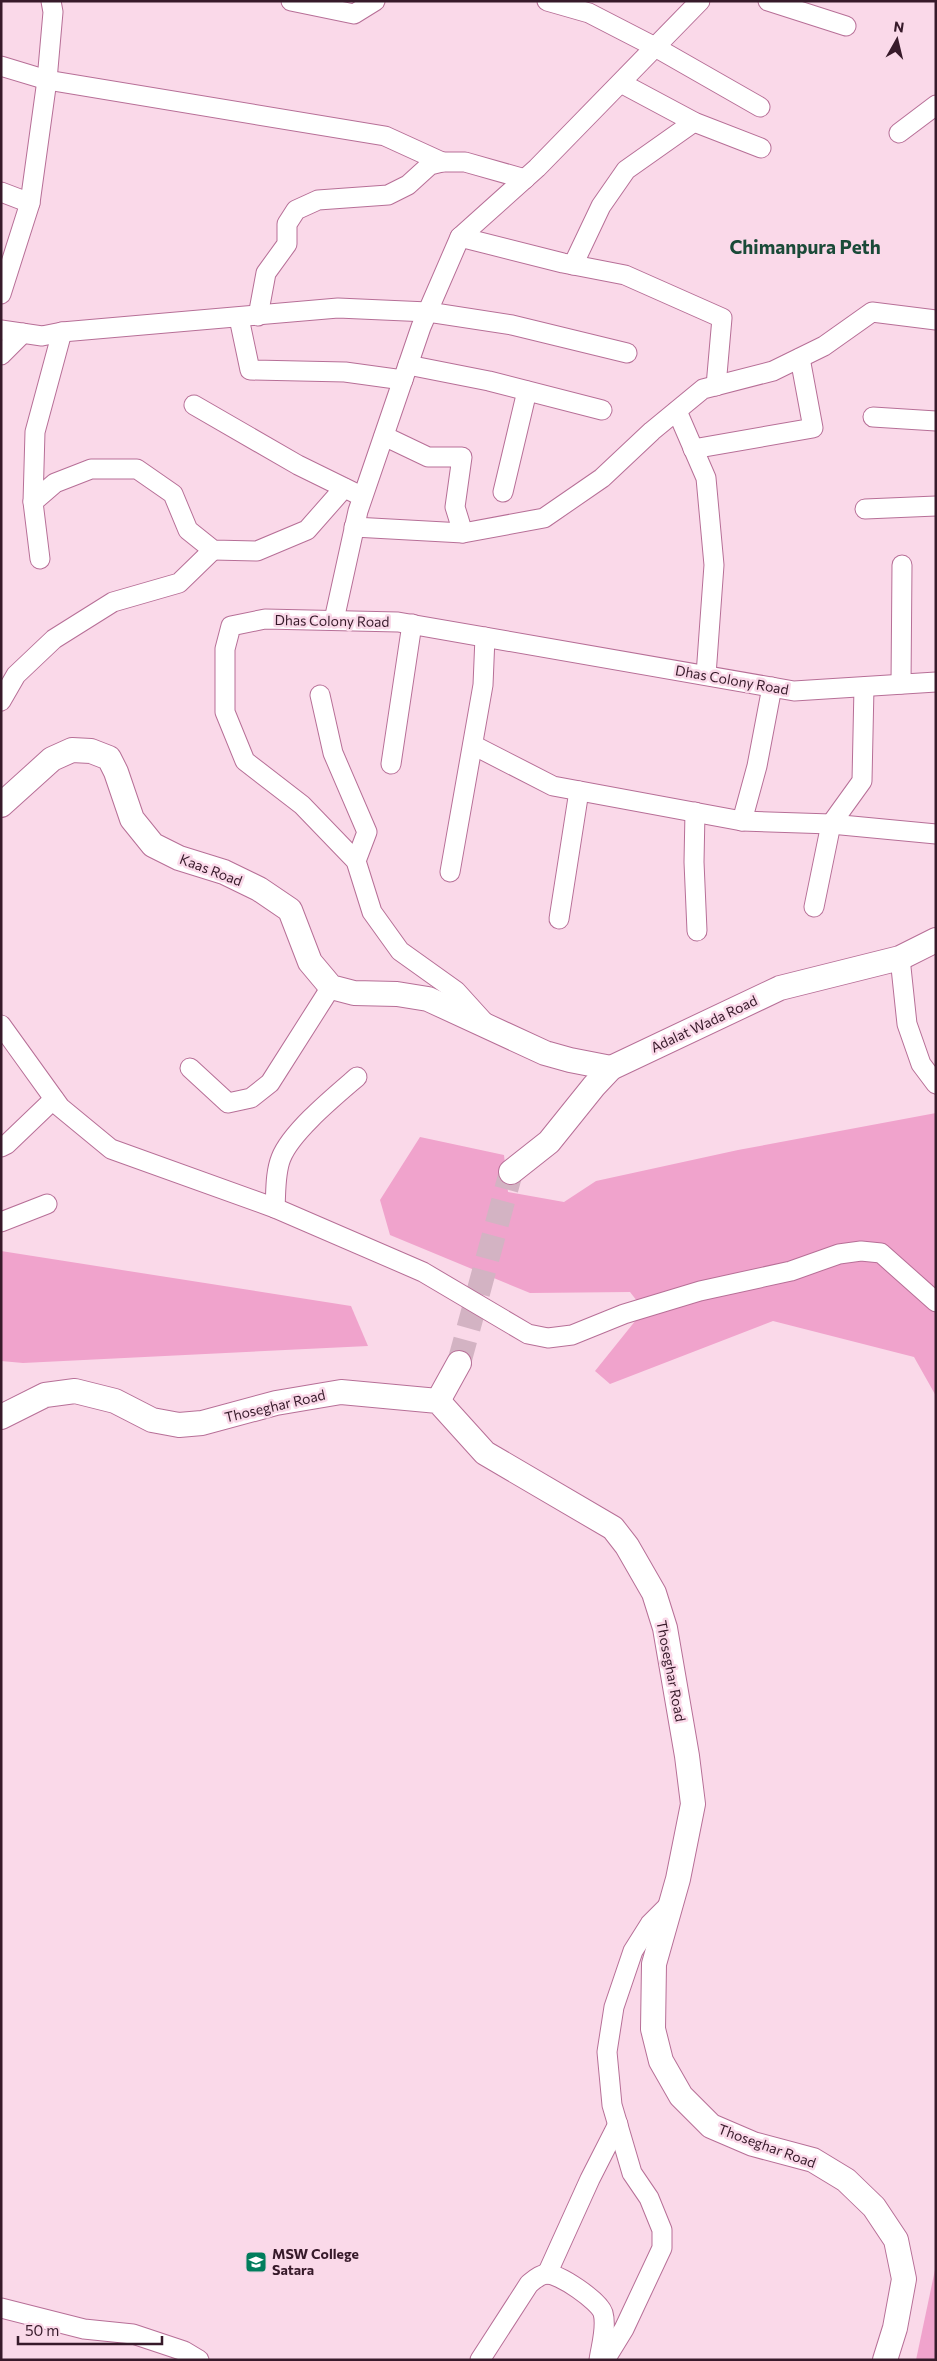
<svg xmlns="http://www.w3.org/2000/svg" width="937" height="2361" viewBox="0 0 937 2361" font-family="Commissioner,sans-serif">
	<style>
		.green { fill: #f0a3cc }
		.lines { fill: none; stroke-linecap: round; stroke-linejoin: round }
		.major-tunnel { stroke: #d3b3c3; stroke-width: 24; stroke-dasharray: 24 12; stroke-linecap: butt }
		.minor-casing { stroke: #b76f97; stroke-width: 21 }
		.major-casing { stroke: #b76f97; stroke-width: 26 }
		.minor { stroke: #fff; stroke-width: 19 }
		.major { stroke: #fff; stroke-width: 24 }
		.labels { text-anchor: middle; stroke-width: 5; stroke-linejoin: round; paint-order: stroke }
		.street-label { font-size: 14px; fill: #371a2a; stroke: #fad9e9 }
		.poi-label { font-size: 14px; font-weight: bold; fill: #371a2a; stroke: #fad9e9; text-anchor: start }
		.district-label { font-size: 19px; font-weight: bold; fill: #1a4a38; stroke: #fad9e9 }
	</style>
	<rect width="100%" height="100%" fill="#fad9e9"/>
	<g class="green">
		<path d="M936,1113V1396L914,1357L773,1321L610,1384L595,1371L644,1310L630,1292L530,1293L390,1235L380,1200L420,1137L504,1155L508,1192L564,1202L596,1181L738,1150Z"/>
		<path d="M1,1251L351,1306L368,1346L23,1363L1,1361Z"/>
		<path d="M936,2265V2360H916Z"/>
	</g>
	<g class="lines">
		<path class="major-tunnel" d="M459,1363L511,1172"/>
		<g class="minor-casing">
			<g id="minor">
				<path d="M291,1L354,14L375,1"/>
				<path d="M547,1L589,13L655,47L760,107"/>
				<path d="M768,1L846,26"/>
				<path d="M1,66L47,80L385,136L442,162"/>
				<path d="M621,83L694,122L761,148"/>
				<path d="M899,133L936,105"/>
				<path d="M1,192L30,203"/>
				<path d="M460,237L563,263L625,275L722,318L716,386"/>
				<path d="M573,265L601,206L626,170L694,122"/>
				<path d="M1,294L30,203L47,80L53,12L51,1"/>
				<path d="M258,316L266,273L287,244V224L296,210L318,200L388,195L408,185L430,165L442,162H465L525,179"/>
				<path d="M239,318L250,370L345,372L403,380"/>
				<path d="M1,330L42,336L62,332L338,308L428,312L512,325L627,353"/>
				<path d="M1,355L23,333"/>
				<path d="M408,365L489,381L602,410"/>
				<path d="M194,405L298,465L355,493"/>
				<path d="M677,411L706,478L714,565L706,675"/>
				<path d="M873,417L936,421"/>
				<path d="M384,436L428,457H462L455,507L463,533"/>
				<path d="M693,449L813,428L800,358"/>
				<path d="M503,492L527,391"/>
				<path d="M33,502L35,432L62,332"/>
				<path d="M865,509L936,506"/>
				<path d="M354,527L463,533L544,518L602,478L652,431L703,389L773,371L824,346L872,312L936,320"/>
				<path d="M40,559L33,502L55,483L91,469H137L173,494L188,530L213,550L257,551L307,530L344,488"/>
				<path d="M334,620L358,511L421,327L460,237L537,168L700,1"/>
				<path d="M901,684L902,565"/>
				<path d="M320,695L333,753L367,832L356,861"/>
				<path d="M1,701L16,675L54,639L113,602L179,583L213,550"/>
				<path d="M473,745L553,786L742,821L757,766L772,687"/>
				<path d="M391,764L412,624"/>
				<path d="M695,812L694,862L697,931"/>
				<path d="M742,821L831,824L936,834"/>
				<path d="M450,872L483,685L485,637"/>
				<path d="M814,907L831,824L862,781L864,687"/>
				<path d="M559,919L579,791"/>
				<path d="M900,958L907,1024L921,1064L936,1084"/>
				<path d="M485,1023L456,991L400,951L372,912L356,861L302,805L245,761L225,712V649L231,626L265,619L398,622L794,691L936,682"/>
				<path d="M1,1025L60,1107L111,1149L275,1208L423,1272L528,1334L548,1338L572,1335L624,1314L700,1291L791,1271L839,1254L861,1251L881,1253L936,1302"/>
				<path d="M190,1068L228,1103L251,1098L270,1083L331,987"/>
				<path d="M1,1147L7,1144L54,1099"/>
				<path d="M275,1208C276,1192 275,1173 281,1158C291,1132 335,1096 357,1077"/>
				<path d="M1,1222L47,1204"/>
				<path d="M547,2274L590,2179L618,2124"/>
				<path d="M1,2308L84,2329L133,2334L184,2351L199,2360"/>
				<path d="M480,2360L529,2284C534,2280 539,2275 546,2274C559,2273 599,2301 603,2313C607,2327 601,2346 599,2360"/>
				<path d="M605,2360L624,2329L662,2248V2230L649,2198L632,2173L612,2105L607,2052L614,2007L633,1951L650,1924L671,1903"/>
			</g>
		</g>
		<g class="major-casing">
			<g id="major">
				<path d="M1,805L52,759L72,750L91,751L109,758L116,772L132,819L153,845L179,858L224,872L259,889L290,910L310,962L331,987L354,993L397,994L428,999L545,1053L570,1060L611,1068"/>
				<path d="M511,1172L549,1142L594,1086L611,1068L780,988L900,958L936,940"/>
				<path d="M438,1401L459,1363"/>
				<path d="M1,1417L45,1395L75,1391L115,1401L152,1420L179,1425L202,1423L276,1403L341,1392L438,1401L485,1453L613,1528L627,1546L654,1593L665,1628L687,1756L693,1804L678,1879L654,1964L653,2029L661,2061L681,2096L711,2126L753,2144L813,2160L846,2180L874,2207L896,2240L904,2279L895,2328L885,2360"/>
			</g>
		</g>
		<use href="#minor" class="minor"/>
		<use href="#major" class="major"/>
	</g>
	<defs>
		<g id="university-square" transform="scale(1.125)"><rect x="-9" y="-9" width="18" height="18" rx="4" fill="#017d5c" stroke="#fad9e9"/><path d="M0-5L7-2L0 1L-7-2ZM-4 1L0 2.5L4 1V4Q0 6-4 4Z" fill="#fff"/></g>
	</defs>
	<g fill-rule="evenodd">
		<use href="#university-square" x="256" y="2262"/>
	</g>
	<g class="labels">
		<g class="street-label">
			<text transform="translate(332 621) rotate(1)" y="5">Dhas Colony Road</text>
			<text transform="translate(732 680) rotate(10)" y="5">Dhas Colony Road</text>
			<text transform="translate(211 870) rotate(21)" y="5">Kaas Road</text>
			<text transform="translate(704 1024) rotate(-25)" y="5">Adalat Wada Road</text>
			<text transform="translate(275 1406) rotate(-13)" y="5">Thoseghar Road</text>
			<text transform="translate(671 1671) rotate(79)" y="5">Thoseghar Road</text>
			<text transform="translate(767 2146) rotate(20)" y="5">Thoseghar Road</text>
		</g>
		<g class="poi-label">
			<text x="272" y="2259">MSW College<tspan x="272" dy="16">Satara</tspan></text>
		</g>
		<g class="district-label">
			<text x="805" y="254">Chimanpura Peth</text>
		</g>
	</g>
	<rect width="937" height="2361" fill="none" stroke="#371a2a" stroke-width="5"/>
	<g transform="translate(897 40) rotate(8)" stroke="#fad9e9" stroke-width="4" paint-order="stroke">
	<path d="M0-4L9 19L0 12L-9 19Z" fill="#371a2a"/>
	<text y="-8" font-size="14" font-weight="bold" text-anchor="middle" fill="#371a2a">N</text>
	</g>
	<path d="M18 2336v8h144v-8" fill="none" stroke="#371a2a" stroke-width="2.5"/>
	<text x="25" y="2336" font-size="15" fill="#371a2a" stroke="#fad9e9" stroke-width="4" paint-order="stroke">50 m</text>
</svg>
